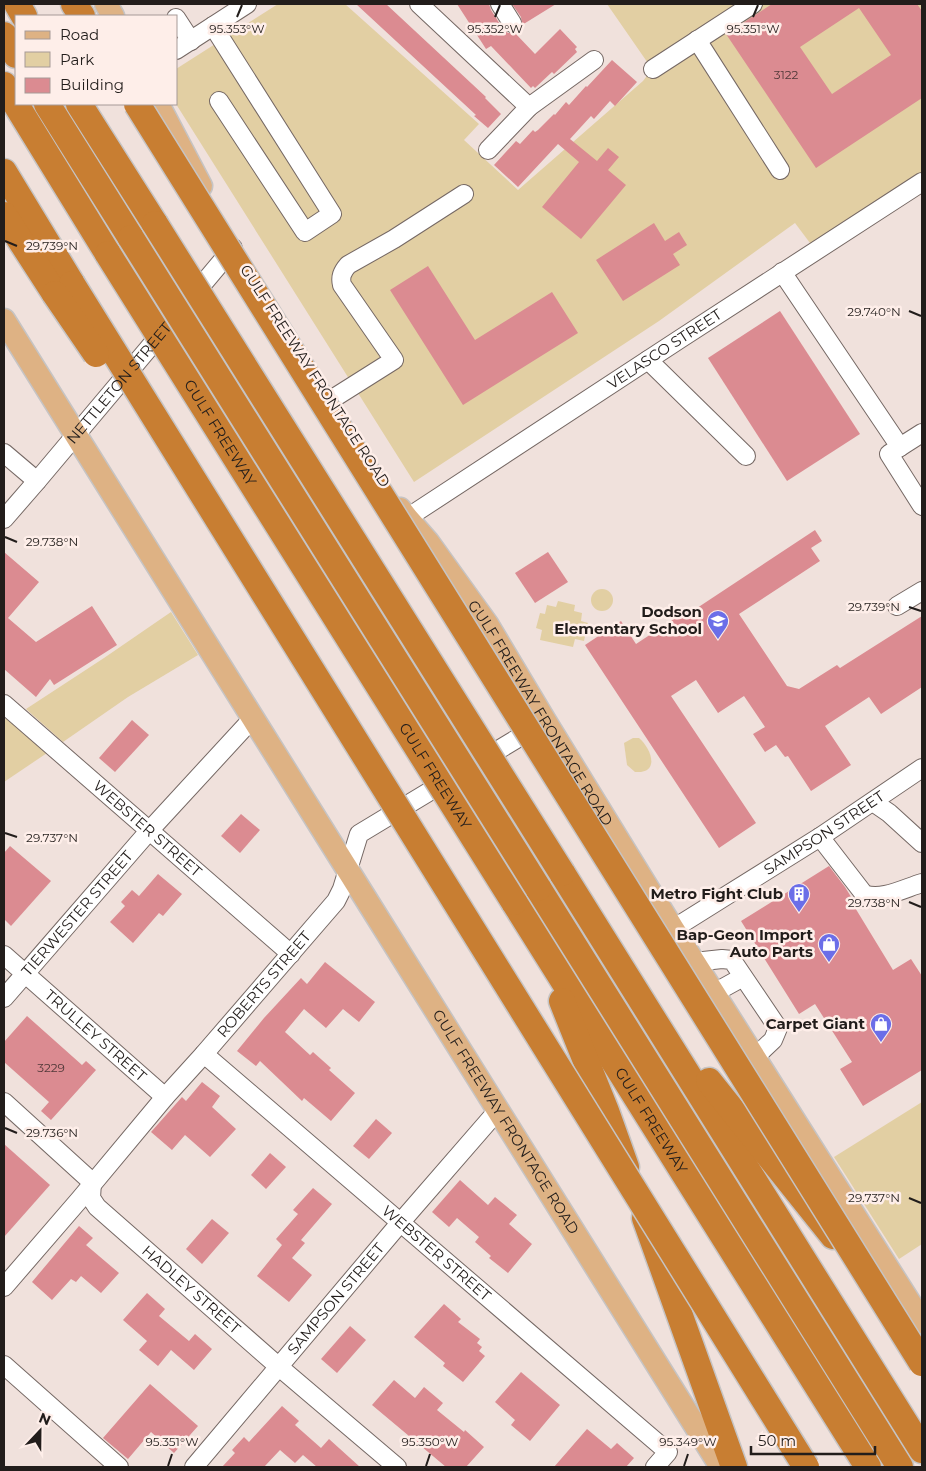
<svg xmlns="http://www.w3.org/2000/svg" width="926" height="1471" viewBox="0 0 926 1471" font-family="Montserrat,sans-serif">
	<style>
		.green { fill: #e2cfa3 }
		.building { fill: #db8b91; fill-rule: evenodd }
		.lines { fill: none; stroke-linecap: round; stroke-linejoin: round }
		.minor-casing { stroke: #756864; stroke-width: 20 }
		.major-casing { stroke: #c6c4c4; stroke-width: 25 }
		.highway-casing { stroke: #c6c4c4; stroke-width: 29 }
		.minor { stroke: #fff; stroke-width: 18 }
		.major { stroke: #deb284; stroke-width: 22 }
		.highway { stroke: #c87e32; stroke-width: 26 }
		.highway-bridge-casing { stroke: #c6c4c4; stroke-width: 29; stroke-linecap: butt }
		.highway-bridge { stroke: #c87e32; stroke-width: 26 }
		.ticks { fill: none; stroke: #221d1b; stroke-width: 2 }
		.labels { text-anchor: middle; stroke-width: 5; stroke-linejoin: round; paint-order: stroke }
		.number-label { font-size: 12px; fill: #503838 }
		.street-label { font-size: 15px; fill: #221d1b; stroke: #feeee9 }
		.poi-label { font-size: 15px; font-weight: bold; fill: #221d1b; stroke: #feeee9; text-anchor: end }
		.ticks-label { font-size: 12px; text-anchor: middle; fill: #221d1b; stroke: #feeee9; stroke-width: 5; stroke-linejoin: round; paint-order: stroke }
	</style>
	<rect width="100%" height="100%" fill="#f0e1dc"/>
	<g class="green">
		<path d="M278,4H345L479,124L464,140L518,190L643,81L652,69L607,4H922V174L813,247L795,223L659,321L414,482L176,104V69Z"/>
		<circle cx="602" cy="600" r="11"/>
		<path d="M558,601L575,605L574,611L582,613L581,621L588,623L584,641L575,639L573,647L540,640L542,630L536,628L540,613L545,614L547,605L556,607Z"/>
		<path d="M171,612L198,655L128,697L63,742L26,709L104,658Z"/>
		<path d="M10,717L47,753L4,782V720Z"/>
		<path d="M633,738H639C651,748 661,774 635,772L627,765L624,743Z"/>
		<path d="M922,1102V1244L899,1259L834,1157Z"/>
	</g>
	<g class="building">
		<path d="M356,4H386L486,97L485,98L501,114L488,128L474,116L476,115Z"/>
		<path d="M457,4H489L491,10L503,29L508,33H515L535,54L560,29L577,47L575,49L577,52L554,74L552,72L535,88L533,86L531,88L491,46L486,49Z"/>
		<path d="M512,4H556L522,25L521,17Z"/>
		<path d="M772,4H917L922,11V98L816,168L726,34ZM859,8L891,55L832,94L800,47Z"/>
		<path d="M612,60L637,82L615,106L610,101L594,119L591,116L570,139L597,161L608,148L619,157L608,170L626,185L581,239L542,207L579,162L558,144L518,187L494,165L516,141L520,144L533,130L535,132L538,130L554,114L555,115L566,102L569,105L586,86L587,87Z"/>
		<path d="M654,223L665,241L679,232L687,245L673,254L680,265L623,301L596,260Z"/>
		<path d="M428,266L475,340L552,292L578,333L463,405L390,290Z"/>
		<path d="M780,311L860,434L787,481L708,358Z"/>
		<path d="M815,530L822,541L811,548L820,561L739,614L787,686L799,689L837,665L840,668L922,616V687L881,714L869,697L825,726L851,765L811,791L788,756L785,757L776,745L765,752L753,734L765,727L744,696L718,713L696,680L671,696L756,823L719,848L585,645L621,621L636,644L689,609L691,612Z"/>
		<path d="M4,552L39,582L8,618L36,642L92,606L117,645L54,685L50,679L36,697L4,669Z"/>
		<path d="M548,552L568,582L535,603L515,573Z"/>
		<path d="M132,720L149,735L115,772L99,758Z"/>
		<path d="M241,814L260,830L240,853L221,836Z"/>
		<path d="M10,846L51,881L11,926L4,919V853Z"/>
		<path d="M829,866L845,887L856,905L854,906L893,970L911,959L922,976V1070L863,1106L840,1069L852,1062L815,1004L799,1014L741,921Z"/>
		<path d="M158,874L182,894L163,916L159,913L133,943L110,922L125,906L121,902L132,890L139,896Z"/>
		<path d="M325,962L375,1002L359,1022L343,1009L326,1028L304,1009L285,1032L310,1055L313,1052L331,1068L329,1070L355,1093L331,1121L304,1098L302,1101L260,1061L256,1066L237,1051L264,1018L301,978L307,984Z"/>
		<path d="M27,1016L82,1065L86,1061L96,1070L51,1120L41,1111L49,1102L4,1062V1042Z"/>
		<path d="M202,1082L220,1096L212,1107L236,1129L210,1157L185,1135L172,1150L151,1132L182,1097L186,1101Z"/>
		<path d="M376,1119L392,1133L369,1159L353,1146Z"/>
		<path d="M4,1144L50,1185L4,1237Z"/>
		<path d="M270,1153L286,1167L266,1189L251,1175Z"/>
		<path d="M460,1180L488,1205L495,1197L517,1215L509,1224L532,1244L508,1273L489,1258L491,1256L475,1242L479,1237L457,1218L449,1227L432,1212Z"/>
		<path d="M313,1188L332,1204L301,1240L305,1243L292,1258L312,1275L289,1302L257,1276L282,1245L276,1239L298,1214L293,1210Z"/>
		<path d="M212,1219L229,1233L202,1264L186,1249Z"/>
		<path d="M79,1226L93,1238L86,1245L119,1273L101,1293L81,1276L76,1282L71,1279L52,1300L32,1282Z"/>
		<path d="M147,1293L165,1309L159,1316L189,1341L195,1334L212,1349L194,1370L171,1350L158,1366L139,1350L147,1341L123,1320Z"/>
		<path d="M444,1304L461,1319L458,1322L480,1339L477,1343L482,1347L479,1351L485,1356L463,1382L443,1366L445,1363L414,1337Z"/>
		<path d="M350,1326L366,1340L337,1373L321,1359Z"/>
		<path d="M521,1372L560,1405L530,1441L511,1425L515,1420L495,1402Z"/>
		<path d="M394,1380L415,1398L424,1387L443,1403L437,1410L464,1432L465,1430L484,1447L466,1467H446L372,1405Z"/>
		<path d="M150,1384L198,1426L174,1453L151,1432L128,1459L103,1438Z"/>
		<path d="M282,1406L299,1421L295,1425L321,1448L329,1439L360,1467H317L303,1455L295,1463L280,1450L264,1467H222L235,1453L232,1450L244,1437L249,1442Z"/>
		<path d="M587,1429L611,1449L617,1443L634,1458L626,1467H554Z"/>
	</g>
	<g class="lines">
		<g class="minor-casing">
			<g id="minor">
				<path d="M419,4L529,107L594,60"/>
				<path d="M500,4L512,23"/>
				<path d="M176,18L191,41"/>
				<path d="M213,26L332,214L305,232L219,101"/>
				<path d="M697,40L780,170"/>
				<path d="M176,50L247,4"/>
				<path d="M653,69L753,4"/>
				<path d="M488,150L529,107"/>
				<path d="M782,272L900,447"/>
				<path d="M648,360L746,456"/>
				<path d="M329,401L394,360L342,285C340,277 342,272 348,265L394,239L464,194"/>
				<path d="M922,433L889,454L922,506"/>
				<path d="M4,453L37,481"/>
				<path id="s1" d="M407,518L680,339L922,182"/>
				<path id="s2" d="M4,519L37,481L233,248"/>
				<path d="M897,606L922,591"/>
				<path id="s3" d="M4,704L291,954"/>
				<path d="M873,802L889,813L922,843"/>
				<path d="M820,837L864,894C881,901 905,888 922,883"/>
				<path id="s4" d="M673,929L820,837L922,768"/>
				<path id="s5" d="M4,955L165,1097"/>
				<path d="M694,962L722,959L732,960L778,1028L773,1040L755,1057"/>
				<path d="M714,993L743,977"/>
				<path id="s6" d="M4,998L149,831L253,718"/>
				<path id="s7" d="M204,1054L668,1452L655,1467"/>
				<path id="s8" d="M4,1102L92,1182L91,1198L97,1207L278,1366L397,1467"/>
				<path id="s9" d="M4,1287L80,1199L165,1097L204,1054L336,901L342,889L359,834L538,726"/>
				<path d="M4,1365L119,1467"/>
				<path id="s10" d="M194,1467L400,1223L499,1109"/>
			</g>
		</g>
		<g class="major-casing">
			<g id="major">
				<path d="M106,4L113,16"/>
				<path d="M158,104L201,186"/>
				<path id="s11" d="M4,320C242,703 483,1084 721,1467"/>
				<path id="s12" d="M400,509L407,518L428,542L487,624L545,721L673,929L922,1322"/>
			</g>
		</g>
		<g class="highway-casing">
			<g id="highway">
				<path d="M17,4L24,16"/>
				<path d="M74,4L82,16"/>
				<path d="M4,35L16,55"/>
				<path d="M4,85L108,254"/>
				<path d="M47,104L131,238"/>
				<path d="M79,104L155,224"/>
				<path d="M4,172L72,284"/>
				<path d="M4,215L55,294"/>
				<path d="M562,873L922,1450"/>
				<path d="M538,888L900,1467"/>
				<path id="s13" d="M514,902L868,1467"/>
				<path d="M562,1001L606,1111L626,1167"/>
				<path d="M709,1081L833,1236"/>
				<path d="M645,1218L734,1467"/>
			</g>
		</g>
		<use href="#minor" class="minor"/>
		<use href="#major" class="major"/>
		<use href="#highway" class="highway"/>
		<g class="highway-bridge-casing">
			<g id="highway-bridge">
				<path d="M137,104L922,1363"/>
				<path d="M155,224L562,873"/>
				<path d="M131,238L538,888"/>
				<path id="s14" d="M108,254L514,902"/>
				<path d="M72,284L806,1467"/>
				<path d="M55,294L96,354"/>
			</g>
		</g>
		<use href="#highway-bridge" class="highway-bridge"/>
	</g>
	<path class="ticks" d="M237,17L242,5M495,17L500,5M753,17L758,5M5,241L17,246M909,311L921,316M5,537L17,542M909,607L921,611M5,833L17,837M909,902L921,907M5,1128L17,1133M909,1198L921,1203M168,1466L172,1454M426,1466L430,1454M684,1466L688,1454"/>
	<defs>
		<g id="school-pin" transform="scale(1.125)"><path d="M0 17L-7.5 6A9.5 9.5 0 1 1 7.5 6Z" fill="#6b6ee8" stroke="#feeee9"/><path d="M0-5L7-2L0 1L-7-2ZM-4 1L0 2.5L4 1V4Q0 6-4 4Z" fill="#fff"/></g>
		<g id="building-pin" transform="scale(1.125)"><path d="M0 17L-7.5 6A9.5 9.5 0 1 1 7.5 6Z" fill="#6b6ee8" stroke="#feeee9"/><path d="M-4-6H4V6H1V3H-1V6H-4ZM-2.5-4.3h1.7v1.8h-1.7ZM.8-4.3h1.7v1.8H.8ZM-2.5-1h1.7V.8h-1.7ZM.8-1h1.7V.8H.8Z" fill="#fff"/></g>
		<g id="shop-pin" transform="scale(1.125)"><path d="M0 17L-7.5 6A9.5 9.5 0 1 1 7.5 6Z" fill="#6b6ee8" stroke="#feeee9"/><path d="M-5-2.5h2.3a2.7 3.5 0 0 1 5.4 0H5L5.5 6h-11ZM-1.5-2.5h3a1.5 2.3 0 0 0-3 0Z" fill="#fff"/></g>
	</defs>
	<g fill-rule="evenodd">
		<use href="#school-pin" x="718" y="621"/>
		<use href="#building-pin" x="799" y="894"/>
		<use href="#shop-pin" x="829" y="944"/>
		<use href="#shop-pin" x="881" y="1024"/>
	</g>
	<g class="labels">
		<g class="number-label">
			<text x="786" y="79">3122</text>
			<text x="51" y="1072">3229</text>
		</g>
		<g class="street-label">
			<text dy="5" stroke="none"><textPath href="#s1" startOffset="308">VELASCO STREET</textPath></text>
			<text transform="translate(315 376) rotate(57)" y="5">GULF FREEWAY FRONTAGE ROAD</text>
			<text dy="5" stroke="none"><textPath href="#s2" startOffset="178">NETTLETON STREET</textPath></text>
			<text dy="5" stroke="none"><textPath href="#s14" startOffset="211">GULF FREEWAY</textPath></text>
			<text dy="5" stroke="none"><textPath href="#s12" startOffset="248">GULF FREEWAY FRONTAGE ROAD</textPath></text>
			<text dy="5" stroke="none"><textPath href="#s14" startOffset="616">GULF FREEWAY</textPath></text>
			<text dy="5" stroke="none"><textPath href="#s3" startOffset="190">WEBSTER STREET</textPath></text>
			<text dy="5" stroke="none"><textPath href="#s4" startOffset="179">SAMPSON STREET</textPath></text>
			<text dy="5" stroke="none"><textPath href="#s6" startOffset="112">TIERWESTER STREET</textPath></text>
			<text dy="5" stroke="none"><textPath href="#s9" startOffset="399">ROBERTS STREET</textPath></text>
			<text dy="5" stroke="none"><textPath href="#s5" startOffset="122">TRULLEY STREET</textPath></text>
			<text dy="5" stroke="none"><textPath href="#s13" startOffset="258">GULF FREEWAY</textPath></text>
			<text dy="5" stroke="none"><textPath href="#s11" startOffset="946">GULF FREEWAY FRONTAGE ROAD</textPath></text>
			<text dy="5" stroke="none"><textPath href="#s7" startOffset="306">WEBSTER STREET</textPath></text>
			<text dy="5" stroke="none"><textPath href="#s8" startOffset="271">HADLEY STREET</textPath></text>
			<text dy="5" stroke="none"><textPath href="#s10" startOffset="220">SAMPSON STREET</textPath></text>
		</g>
		<g class="poi-label">
			<text x="702" y="617">Dodson<tspan x="702" dy="17">Elementary School</tspan></text>
			<text x="783" y="899">Metro Fight Club</text>
			<text x="813" y="940">Bap-Geon Import<tspan x="813" dy="17">Auto Parts</tspan></text>
			<text x="865" y="1029">Carpet Giant</text>
		</g>
	</g>
	<g class="ticks-label">
		<text x="237" y="33">95.353°W</text>
		<text x="495" y="33">95.352°W</text>
		<text x="753" y="33">95.351°W</text>
		<text x="52" y="250">29.739°N</text>
		<text x="874" y="316">29.740°N</text>
		<text x="52" y="546">29.738°N</text>
		<text x="874" y="611">29.739°N</text>
		<text x="52" y="842">29.737°N</text>
		<text x="874" y="907">29.738°N</text>
		<text x="52" y="1137">29.736°N</text>
		<text x="874" y="1202">29.737°N</text>
		<text x="172" y="1446">95.351°W</text>
		<text x="430" y="1446">95.350°W</text>
		<text x="688" y="1446">95.349°W</text>
	</g>
	<rect width="926" height="1471" fill="none" stroke="#221d1b" stroke-width="10"/>
	<rect x="15" y="15" width="162" height="90" fill="#feeee9" stroke="#a69a97"/>
	<rect x="25" y="31" width="25" height="8" fill="#deb284" stroke="#a69a97"/>
	<text x="60" y="40" font-size="15" fill="#221d1b">Road</text>
	<rect x="25" y="52" width="25" height="15" fill="#e2cfa3" stroke="#a69a97"/>
	<text x="60" y="65" font-size="15" fill="#221d1b">Park</text>
	<rect x="25" y="78" width="25" height="15" fill="#db8b91" stroke="#a69a97"/>
	<text x="60" y="90" font-size="15" fill="#221d1b">Building</text>
	<g transform="translate(40 1431) rotate(22)" stroke="#feeee9" stroke-width="4" paint-order="stroke">
	<path d="M0-4L9 19L0 12L-9 19Z" fill="#221d1b"/>
	<text y="-8" font-size="14" font-weight="bold" text-anchor="middle" fill="#221d1b">N</text>
	</g>
	<path d="M751 1446v8h124v-8" fill="none" stroke="#221d1b" stroke-width="2.5"/>
	<text x="758" y="1446" font-size="15" fill="#221d1b" stroke="#feeee9" stroke-width="4" paint-order="stroke">50 m</text>
</svg>
